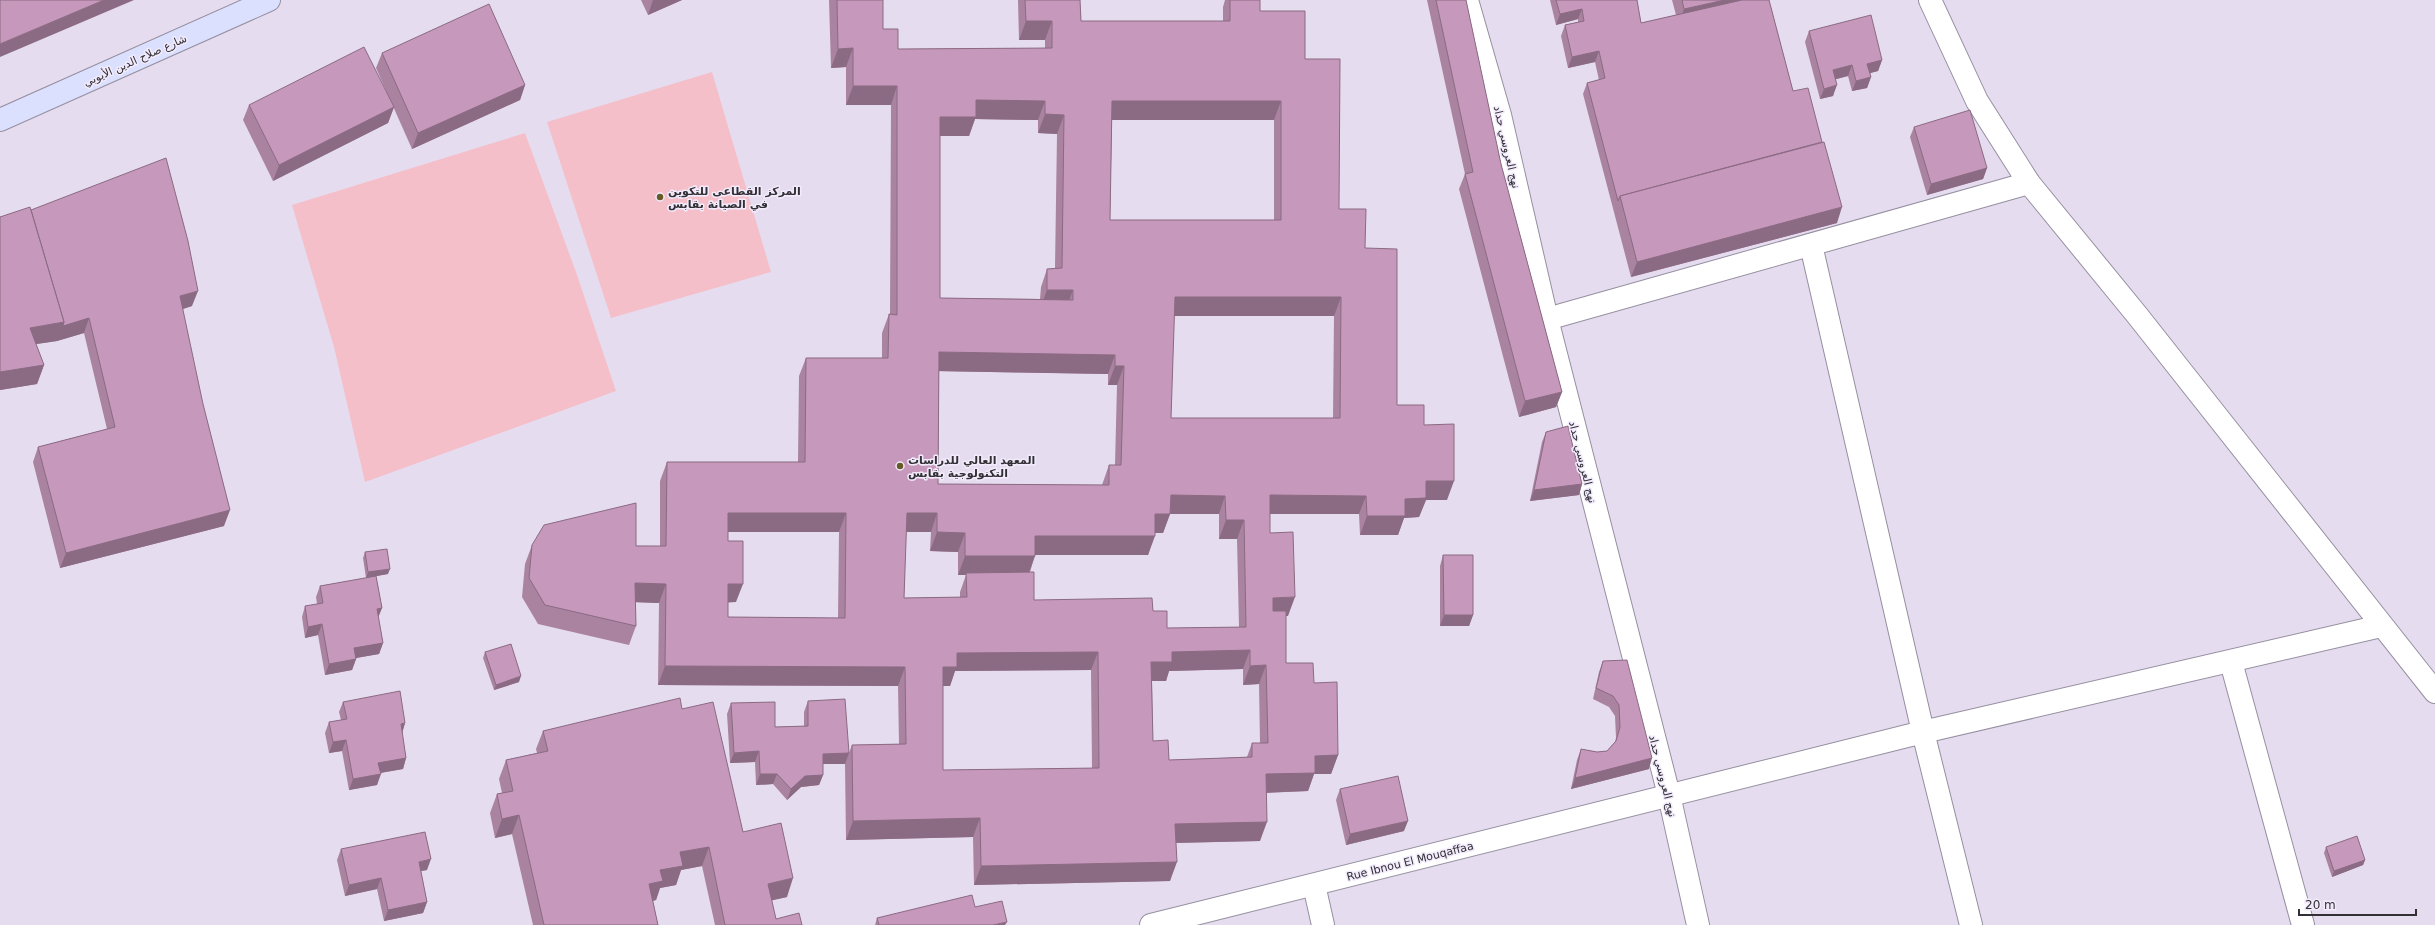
<svg xmlns="http://www.w3.org/2000/svg" width="2435" height="925" viewBox="0 0 2435 925" font-family="'DejaVu Sans',Vazirmatn,sans-serif">
	<style>
		.green { fill: #f4bfc9 }
		.lines { fill: none; stroke-linecap: round; stroke-linejoin: round }
		.street-casing { stroke: #968fa0; stroke-width: 24 }
		.secondary-casing { stroke: #968fa0; stroke-width: 24 }
		.street { stroke: #fff; stroke-width: 22 }
		.secondary { stroke: #dae0fd; stroke-width: 22 }
		.wall { fill: #aa83a1; fill-rule: evenodd }
		.shaded-wall { fill: #8b6a83 }
		.building { fill: #c698bb; stroke: #8b6a83; fill-rule: evenodd }
		.poi-dot { fill: #665b28; stroke: #f2ebfc; stroke-width: 1.5 }
		.labels { text-anchor: middle; stroke-width: 3; stroke-linejoin: round; paint-order: stroke }
		.street-label { font-size: 11px; fill: #322f35; stroke: #f2ebfc }
		.poi-label { font-size: 11px; font-weight: bold; fill: #322f35; stroke: #f2ebfc; text-anchor: start }
	</style>
	<rect width="100%" height="100%" fill="#e5ddef"/>
	<g class="green">
		<path d="M712,72L771,272L611,318L547,122Z"/>
		<path d="M525,133L576,272L616,391L365,482L334,347L292,205Z"/>
	</g>
	<g class="lines">
		<g class="street-casing">
			<g id="street">
				<path d="M1467,0L1500,115L1547,319L1669,795L1698,925"/>
				<path d="M1930,0L1977,101L2029,183L2137,315L2435,692"/>
				<path d="M1811,245L1923,732L1971,925"/>
				<path d="M1547,319L2029,183"/>
				<path d="M2231,662L2303,925"/>
				<path d="M1314,885L1323,925"/>
				<path d="M1151,925L1923,732L2381,626"/>
			</g>
		</g>
		<g class="secondary-casing">
			<path id="secondary" d="M0,120L269,0"/>
		</g>
		<use href="#street" class="street"/>
		<use href="#secondary" class="secondary"/>
	</g>
	<g class="wall">
		<path d="M641,0H682L648,15Z"/>
		<path d="M829,0H883V29L898,49L1045,48V40H1019L1018,0H1080L1081,21H1223V7L1225,0H1260V11L1305,59L1339,209L1365,248L1397,405L1424,425L1447,500H1426L1419,517L1404,518L1398,535H1360L1359,514H1270V533L1288,616H1286V663L1314,683L1338,755L1331,774H1314L1308,791L1266,793L1260,841L1176,843L1170,881L974,885L973,837L846,840L845,764H823V775L819,785L801,787L787,800L773,784L756,785L755,762L730,763L727,714L731,703L775,727L804,726V712L808,701L849,753L852,745L899,744L898,686L658,685L659,603L636,602V626L629,645L538,624L522,597L525,564L532,545L660,546V481L667,462H798L799,376L806,358H882V333L889,314H890L891,105H846V67L831,68ZM975,119L1038,120V133L1057,134L1055,268L1047,269L1041,287L1040,299L940,298V136H969ZM1112,120H1274V220H1110ZM1174,316H1334L1333,418H1171ZM939,371L1108,374V385H1117L1115,465H1109L1102,485L938,484ZM1170,514H1219V539H1237L1239,627L1167,628L1153,611L1034,600L1030,572L1035,555H1148L1155,533H1163ZM728,532H839L838,618L728,617V602H736L728,541ZM906,532H931L930,551L958,552V575H966L960,592V597L904,598ZM1243,669V685L1259,684L1260,743H1252L1247,757L1169,760L1153,741L1152,681H1166L1169,671ZM1091,670L1092,768L943,770V686H950L955,671Z"/>
		<path d="M1427,0H1466L1501,164L1562,392L1556,407L1519,417L1459,189L1465,174Z"/>
		<path d="M1550,0H1637L1641,23L1676,15L1672,0H1769L1793,91L1837,223L1631,277L1583,94L1587,83L1599,80L1595,62L1568,68L1561,36L1565,25L1578,22V19L1556,25Z"/>
		<path d="M1809,31L1882,60L1878,71L1870,73L1871,77L1867,88L1852,91L1848,76L1836,79L1833,96L1820,99L1805,42Z"/>
		<path d="M382,53L525,85L520,100L412,149L376,68Z"/>
		<path d="M249,105L394,107L388,123L273,181L243,120Z"/>
		<path d="M1914,127L1987,168L1983,179L1927,195L1910,137Z"/>
		<path d="M31,210L192,306L182,309L224,526L60,568L33,462L38,447L107,429L84,333L57,341L36,344L44,365L37,384L0,390V217Z"/>
		<path d="M1546,432L1582,484L1579,495L1530,501L1542,442Z"/>
		<path d="M365,552L388,574L376,576L382,608L378,617L383,643L379,654L356,658V659L352,670L325,675L318,635L305,638L302,617L305,606L317,604L316,597L320,586L366,578L363,558Z"/>
		<path d="M1443,555L1473,615L1469,626H1440V566Z"/>
		<path d="M485,652L519,682L494,690L483,658Z"/>
		<path d="M1603,661L1649,769L1571,789L1577,760L1581,749L1597,752L1607,751L1615,742L1616,738L1615,716L1609,707L1593,699L1599,672Z"/>
		<path d="M343,702L405,723L402,732L406,758L403,769L380,773L377,785L349,790L342,751L329,753L325,733L329,722L341,720L339,712Z"/>
		<path d="M682,709L743,832L787,897L771,900L776,919L802,925H715L702,866L681,870L676,885L660,888L656,900L653,901L658,925H533L512,834L495,838L490,813L497,794L502,793L499,779L506,760L537,753L536,749L543,731Z"/>
		<path d="M1340,789L1404,831L1346,845L1336,800Z"/>
		<path d="M2326,847L2365,860L2363,865L2332,877L2324,853Z"/>
		<path d="M341,849L427,870L421,871L427,902L423,913L384,921L377,889L345,896L337,860Z"/>
		<path d="M975,907L1005,925H875L877,918Z"/>
	</g>
	<g class="shaded-wall">
		<path d="M104,0H134L0,57V44Z"/>
		<path d="M653,0H682L648,15Z"/>
		<path d="M1725,0H1766L1679,25L1684,9Z"/>
		<path d="M1582,9L1578,19L1556,25L1560,14Z"/>
		<path d="M1026,21H1052L1045,40H1019Z"/>
		<path d="M853,48L846,67L831,68L838,49Z"/>
		<path d="M1599,51L1595,62L1568,68L1572,57Z"/>
		<path d="M1882,60L1878,71L1863,75L1867,64Z"/>
		<path d="M1852,65L1848,76L1829,81L1833,70Z"/>
		<path d="M1871,77L1867,88L1852,91L1856,81Z"/>
		<path d="M525,85L520,100L412,149L418,133Z"/>
		<path d="M1837,85L1833,96L1820,99L1824,89Z"/>
		<path d="M853,86H897L891,105H846Z"/>
		<path d="M976,100L1045,101L1038,120L975,119L969,136H933L940,117Z"/>
		<path d="M1112,101H1281L1274,120H1105Z"/>
		<path d="M394,107L388,123L273,181L279,165Z"/>
		<path d="M1045,114L1064,115L1057,134L1038,133Z"/>
		<path d="M1987,168L1983,179L1927,195L1931,184Z"/>
		<path d="M1842,207L1837,223L1631,277L1637,262Z"/>
		<path d="M1047,290H1073L1066,309H1040Z"/>
		<path d="M198,291L192,306L174,312L180,296Z"/>
		<path d="M1175,297H1341L1334,316H1168Z"/>
		<path d="M89,318L84,333L57,341L23,346L30,328Z"/>
		<path d="M939,352L1115,355L1108,374L932,371Z"/>
		<path d="M44,365L37,384L0,390V372Z"/>
		<path d="M1115,366H1124L1117,385H1108Z"/>
		<path d="M1562,392L1556,407L1519,417L1525,401Z"/>
		<path d="M1426,481H1454L1447,500H1426L1419,517L1404,518L1398,535H1360L1367,516Z"/>
		<path d="M1582,484L1579,495L1530,501L1534,490Z"/>
		<path d="M1171,495L1225,496L1219,514H1165H1170L1163,533H1148L1155,514Z"/>
		<path d="M1270,495L1366,496L1359,514H1263Z"/>
		<path d="M230,510L224,526L60,568L66,553Z"/>
		<path d="M728,513H846L839,532H721Z"/>
		<path d="M907,513H937L931,532H900Z"/>
		<path d="M1226,520H1244L1237,539H1219Z"/>
		<path d="M937,532L965,533L958,552L930,551Z"/>
		<path d="M1035,536H1155L1148,555H1029Z"/>
		<path d="M965,556H1035L1028,575L966,573V575H958Z"/>
		<path d="M390,569L388,574L366,578L368,572Z"/>
		<path d="M635,583L666,584L659,603L629,602Z"/>
		<path d="M728,584H743L736,602L721,603Z"/>
		<path d="M1295,597L1288,616L1266,617L1273,598Z"/>
		<path d="M382,608L378,618L377,609Z"/>
		<path d="M1444,615H1473L1469,626H1440Z"/>
		<path d="M322,624L318,635L305,638L308,627Z"/>
		<path d="M383,643L379,654L350,659L354,648Z"/>
		<path d="M1250,650L1243,669L1169,671L1166,681H1144L1151,662L1172,652Z"/>
		<path d="M1098,652L1091,670L955,671L950,686H936L943,667L957,653Z"/>
		<path d="M356,659L352,670L325,675L329,664Z"/>
		<path d="M1266,665L1259,684L1243,685L1250,666Z"/>
		<path d="M665,666L905,667L898,686L658,685Z"/>
		<path d="M521,676L519,682L494,690L496,685Z"/>
		<path d="M405,723L402,734L401,724Z"/>
		<path d="M346,740L342,751L329,753L333,742Z"/>
		<path d="M759,751L755,762L730,763L734,753Z"/>
		<path d="M849,753L845,764H819L823,754Z"/>
		<path d="M1338,755L1331,774H1314L1308,791L1259,793L1266,774L1315,756Z"/>
		<path d="M406,758L403,769L374,774L378,763Z"/>
		<path d="M1652,758L1649,769L1571,789L1575,778Z"/>
		<path d="M381,774L377,785L349,790L353,779Z"/>
		<path d="M760,774H777L773,784L756,785Z"/>
		<path d="M823,775L819,785L801,787L787,800L791,789L805,776Z"/>
		<path d="M519,815L512,834L495,838L502,819Z"/>
		<path d="M980,818L973,837L846,840L853,821Z"/>
		<path d="M1408,821L1404,831L1346,845L1350,834Z"/>
		<path d="M1267,822L1260,841L1168,843L1175,824Z"/>
		<path d="M709,847L702,866L681,870L676,885L660,888L656,900L642,903L649,884L660,870L680,852Z"/>
		<path d="M431,859L427,870L415,872L419,862Z"/>
		<path d="M2365,860L2363,865L2332,877L2334,871Z"/>
		<path d="M1177,862L1170,881L974,885L981,866Z"/>
		<path d="M381,878L377,889L345,896L349,885Z"/>
		<path d="M793,878L787,897L761,903L768,884Z"/>
		<path d="M427,902L423,913L384,921L388,910Z"/>
		<path d="M1007,922L1005,925H993Z"/>
	</g>
	<g class="building">
		<path d="M0,0H104L0,44Z"/>
		<path d="M837,0H883V29H898V49L1052,48V21H1026L1025,0H1080L1081,21H1230V0H1260V11H1305V59H1340L1339,209H1366L1365,248L1397,249V405H1424V425L1454,424V481H1426V498L1405,499V516H1367L1366,496L1270,495V533L1293,532L1295,597L1273,598V611H1286V663H1313L1314,683L1337,682L1338,755L1315,756V773L1266,774L1267,822L1175,824L1177,862L981,866L980,818L853,821L852,745L906,744L905,667L665,666L666,584L635,583L636,626L545,605L529,578L532,545L544,525L636,503V546H666L667,462H805L806,358H888L889,314L897,315V86H853V48L838,49ZM976,100L1045,101V114L1064,115L1062,268L1047,269V290H1073V300L940,298V117H976ZM1112,101H1281V220H1110ZM1175,297H1341L1340,418H1171ZM939,352L1115,355V366H1124L1121,465H1109V485L938,484ZM1171,495L1225,496L1226,520H1244L1246,627L1167,628V611H1153L1152,598L1034,600V572L966,573L967,597L904,598L907,513H937V532L965,533V556H1035V536H1155V514H1170ZM728,513H846L845,618L728,617V584H743V541H728ZM1250,650V666L1266,665L1268,743H1252V757L1169,760L1168,740L1153,741L1151,662H1172V652ZM1098,652L1099,768L943,770V667H957V653Z"/>
		<path d="M1436,0H1466L1501,164L1562,392L1525,401L1465,174L1473,172Z"/>
		<path d="M1556,0H1637L1641,23L1742,0H1769L1793,91L1808,88L1822,142L1620,196L1618,201L1587,83L1605,78L1599,51L1572,57L1565,25L1584,21L1582,9L1560,14Z"/>
		<path d="M1682,0H1725L1684,9Z"/>
		<path d="M489,4L525,85L418,133L382,53Z"/>
		<path d="M1871,15L1882,60L1867,64L1871,77L1856,81L1852,65L1833,70L1837,85L1824,89L1809,31Z"/>
		<path d="M364,47L394,107L279,165L249,105Z"/>
		<path d="M1970,110L1987,168L1931,184L1914,127Z"/>
		<path d="M1824,142L1842,207L1637,262L1620,196Z"/>
		<path d="M166,158L188,241L198,291L180,296L203,404L230,510L66,553L38,447L115,427L89,318L63,326L64,322L31,210Z"/>
		<path d="M30,207L64,322L30,328L44,365L0,372V217Z"/>
		<path d="M1568,426L1582,484L1534,490L1546,432Z"/>
		<path d="M387,549L390,569L368,572L365,552Z"/>
		<path d="M1443,555H1473V615H1444Z"/>
		<path d="M376,576L382,608L377,609L383,643L354,648L356,659L329,664L322,624L308,627L305,606L323,603L320,586Z"/>
		<path d="M511,644L521,676L496,685L485,652Z"/>
		<path d="M1627,660L1652,758L1575,778L1581,749L1597,752L1607,751L1616,741L1620,727L1619,705L1613,696L1596,688L1603,661Z"/>
		<path d="M400,691L405,723L401,724L406,758L378,763L381,774L353,779L346,740L333,742L329,722L347,719L343,702Z"/>
		<path d="M680,698L682,709L713,702L743,832L781,823L793,878L768,884L776,919L799,913L802,925H725L709,847L680,852L683,866L660,870L663,881L649,884L658,925H544L519,815L502,819L497,794L513,791L506,760L548,751L543,731Z"/>
		<path d="M845,699L849,753L823,754V775L805,776L791,789L777,774H760L759,751L734,753L731,703L775,702V727L808,726V701Z"/>
		<path d="M1398,776L1408,821L1350,834L1340,789Z"/>
		<path d="M425,832L431,859L419,862L427,902L388,910L381,878L349,885L341,849Z"/>
		<path d="M2357,836L2365,860L2334,871L2326,847Z"/>
		<path d="M972,895L975,907L1002,901L1007,922L993,925H879L877,918Z"/>
	</g>
	<g class="poi-dot">
		<circle cx="660" cy="197" r="4"/>
		<circle cx="900" cy="466" r="4"/>
	</g>
	<g class="labels">
		<g class="street-label">
			<text transform="translate(135 60) rotate(-24)" y="4">شارع صلاح الدين الأيوبي</text>
			<text transform="translate(1507 147) rotate(77)" y="4">نهج العروسي حداد</text>
			<text transform="translate(1583 462) rotate(76)" y="4">نهج العروسي حداد</text>
			<text transform="translate(1663 776) rotate(76)" y="4">نهج العروسي حداد</text>
			<text transform="translate(1410 861) rotate(-14)" y="4">Rue Ibnou El Mouqaffaa</text>
		</g>
		<g class="poi-label">
			<text x="668" y="195">المركز القطاعى للتكوين<tspan x="668" dy="13">في الصيانة بقابس</tspan></text>
			<text x="908" y="464">المعهد العالي للدراسات<tspan x="908" dy="13">التكنولوجية بقابس</tspan></text>
		</g>
	</g>
	<path d="M2299 909v6h117v-6" fill="none" stroke="#322f35" stroke-width="2"/>
	<text x="2305" y="909" font-size="12" fill="#322f35" stroke="#f2ebfc" stroke-width="3" paint-order="stroke">20 m</text>
</svg>
